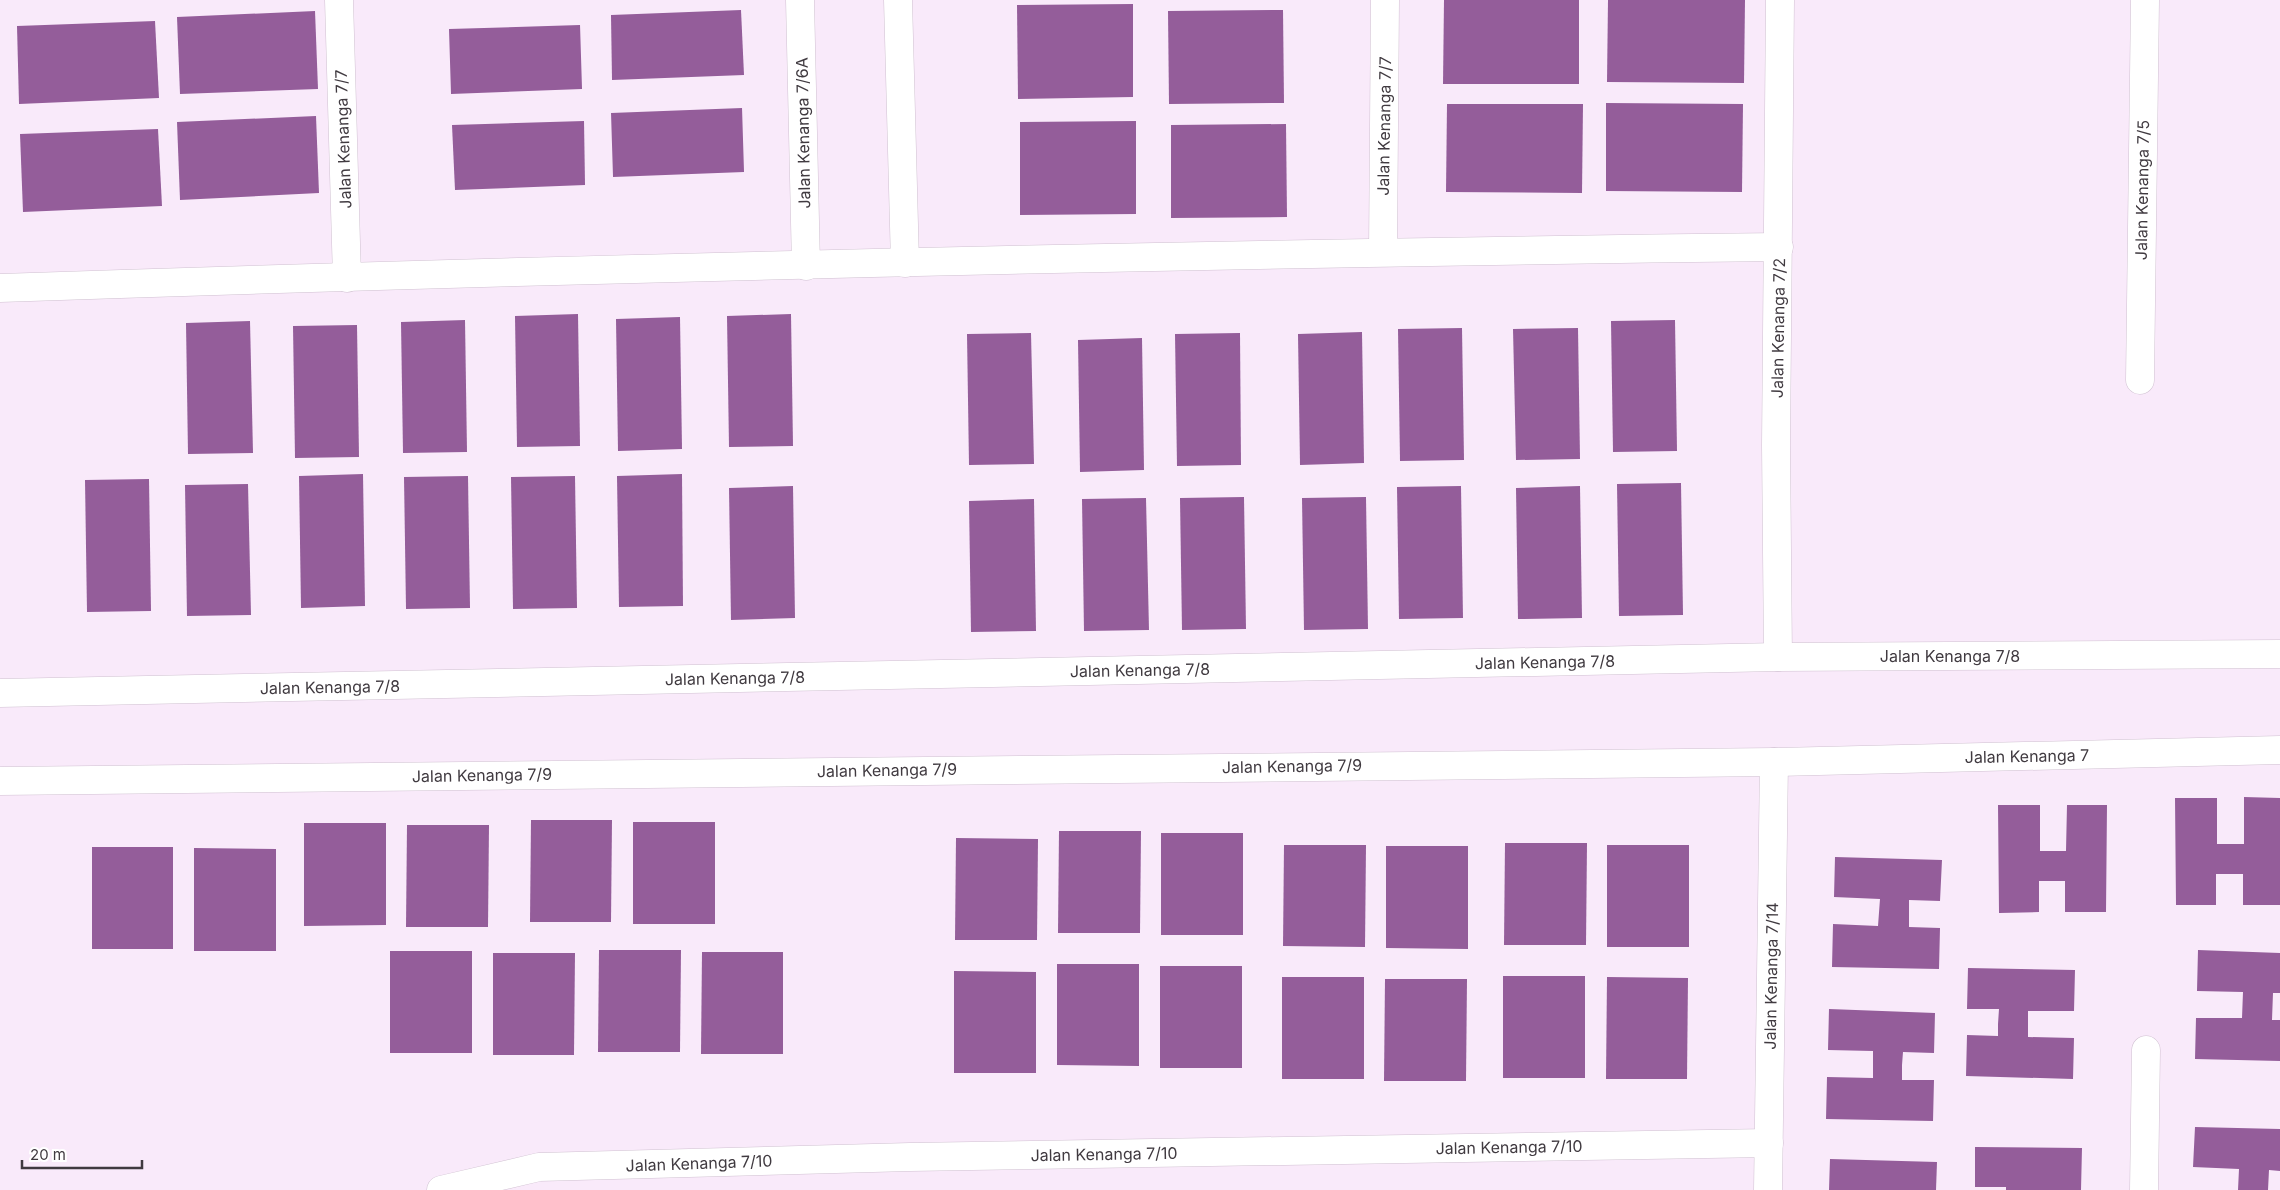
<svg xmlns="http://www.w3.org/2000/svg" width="2280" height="1190" viewBox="0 0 2280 1190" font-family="Inter,sans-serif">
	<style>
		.building { fill: #945d9a }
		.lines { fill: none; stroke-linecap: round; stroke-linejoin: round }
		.minor-casing { stroke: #d0c1d1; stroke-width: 29 }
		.minor { stroke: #fff; stroke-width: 28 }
		.labels { text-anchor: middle; stroke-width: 5; stroke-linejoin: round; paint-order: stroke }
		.street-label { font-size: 16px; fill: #403a40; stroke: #fff }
	</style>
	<rect width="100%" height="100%" fill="#f9eafa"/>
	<g class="building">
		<path d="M1444,0H1579V84H1443Z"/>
		<path d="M1608,0H1745L1744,83L1607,82Z"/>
		<path d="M1133,4V97L1018,99L1017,5Z"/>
		<path d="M741,10L744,75L612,80L611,15Z"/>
		<path d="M1283,10L1284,103L1169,104L1168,11Z"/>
		<path d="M315,11L318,89L180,94L177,17Z"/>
		<path d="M155,21L159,98L19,104L17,26Z"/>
		<path d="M580,25L582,89L451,94L449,29Z"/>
		<path d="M1606,103L1743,104L1742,192L1606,191Z"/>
		<path d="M1447,104H1583L1582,193L1446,192Z"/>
		<path d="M742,108L744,172L613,177L611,113Z"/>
		<path d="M316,116L319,193L180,200L177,122Z"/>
		<path d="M584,121L585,185L455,190L452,125Z"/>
		<path d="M1136,121V214L1020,215V122Z"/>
		<path d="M1286,124L1287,217L1171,218V125Z"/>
		<path d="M158,129L162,206L23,212L20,134Z"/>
		<path d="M578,314L580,446L517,447L515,316Z"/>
		<path d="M791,314L793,446L729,447L727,316Z"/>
		<path d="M680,317L682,449L618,451L616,319Z"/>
		<path d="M465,320L467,452L403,453L401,322Z"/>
		<path d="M1675,320L1677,451L1613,452L1611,321Z"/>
		<path d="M250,321L253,453L188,454L186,323Z"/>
		<path d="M357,325L359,457L295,458L293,326Z"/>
		<path d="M1462,328L1464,460L1400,461L1398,329Z"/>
		<path d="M1578,328L1580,459L1516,460L1513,329Z"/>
		<path d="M1362,332L1364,463L1300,465L1298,334Z"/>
		<path d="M1031,333L1034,464L969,465L967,334Z"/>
		<path d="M1240,333L1241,465L1177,466L1175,334Z"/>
		<path d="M1142,338L1144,470L1080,472L1078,340Z"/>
		<path d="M363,474L365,606L301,608L299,476Z"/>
		<path d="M682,474L683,606L619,607L617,476Z"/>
		<path d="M468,476L470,608L406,609L404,477Z"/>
		<path d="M575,476L577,608L513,609L511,477Z"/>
		<path d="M149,479L151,611L87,612L85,480Z"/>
		<path d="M1681,483L1683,615L1619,616L1617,484Z"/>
		<path d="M248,484L251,615L187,616L185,485Z"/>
		<path d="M793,486L795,618L731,620L729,488Z"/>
		<path d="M1461,486L1463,618L1399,619L1397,487Z"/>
		<path d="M1580,486L1582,618L1518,619L1516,488Z"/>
		<path d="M1244,497L1246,629L1182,630L1180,498Z"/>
		<path d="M1366,497L1368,629L1304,630L1302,498Z"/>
		<path d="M1146,498L1149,630L1084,631L1082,499Z"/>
		<path d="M1034,499L1036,631L971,632L969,501Z"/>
		<path d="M2244,797L2280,798V905H2243V874H2216V905H2176L2175,798H2217V844H2244Z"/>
		<path d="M1998,805H2040V851H2066L2067,805H2107L2106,912H2065V881H2039V912L1999,913Z"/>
		<path d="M531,820H612L611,922H530Z"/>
		<rect x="633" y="822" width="82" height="102"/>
		<path d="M304,823H386V925L304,926Z"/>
		<path d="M407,825H489L488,927H406Z"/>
		<path d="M1059,831H1141L1140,933H1058Z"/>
		<rect x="1161" y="833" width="82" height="102"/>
		<path d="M956,838L1038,839L1037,940H955Z"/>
		<path d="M1505,843H1587L1586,945H1504Z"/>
		<path d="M1284,845H1366L1365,947L1283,946Z"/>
		<rect x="1607" y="845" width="82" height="102"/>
		<path d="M1386,846H1468V949L1386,948Z"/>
		<rect x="92" y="847" width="81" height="102"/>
		<path d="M194,848L276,849V951H194Z"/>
		<path d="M1835,857L1942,860L1940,901L1909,900V927L1940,928L1939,969L1832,967L1833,924L1878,926L1880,899L1834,897Z"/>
		<path d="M599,950H681L680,1052H598Z"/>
		<path d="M2198,950L2280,953V993H2273L2272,1020H2280V1061L2195,1059L2196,1018H2242L2243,992L2197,991Z"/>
		<rect x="390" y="951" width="82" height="102"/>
		<path d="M702,952H783V1054H701Z"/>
		<path d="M493,953H575L574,1055H493Z"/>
		<path d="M1057,964H1139V1066L1057,1065Z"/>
		<rect x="1160" y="966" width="82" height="102"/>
		<path d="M1968,968L2075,970L2074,1011H2028V1037L2074,1038L2073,1079L1966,1076L1967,1035L1998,1036V1024L1999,1009H1967Z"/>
		<path d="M954,971L1036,972V1073H954Z"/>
		<rect x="1503" y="976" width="82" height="102"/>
		<rect x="1282" y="977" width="82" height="102"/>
		<path d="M1607,977L1688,978L1687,1079H1606Z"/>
		<path d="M1385,979H1467L1466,1081H1384Z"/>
		<path d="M1829,1009L1935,1013L1934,1053L1903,1052L1902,1065V1080H1934L1933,1121L1826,1119L1827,1077L1873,1078V1051L1828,1050Z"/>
		<path d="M2195,1127L2280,1129V1171L2269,1170L2268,1190H2238L2239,1169L2193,1167Z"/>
		<path d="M1975,1147L2082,1148L2081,1190H2006V1187H1975Z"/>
		<path d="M1830,1159L1937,1162L1936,1190H1829Z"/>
	</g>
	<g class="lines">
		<g class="minor-casing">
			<g id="minor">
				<path d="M339,0L347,278"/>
				<path d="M800,0L806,266"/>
				<path d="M898,0L905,263"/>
				<path d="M1383,252L1385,0"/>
				<path d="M0,288C593,268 1186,254 1779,247"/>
				<path d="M2140,380L2145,0"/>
				<path d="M1778,657L1776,445L1780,0"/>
				<path d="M0,693L1778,657L2280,654"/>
				<path d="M0,781L1774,762L2280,750"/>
				<path d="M441,1190L539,1167L910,1157L1769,1143"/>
				<path d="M1768,1190L1774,762"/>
				<path d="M2144,1190L2146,1050"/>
			</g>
		</g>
		<use href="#minor" class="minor"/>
	</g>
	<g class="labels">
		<g class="street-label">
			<text transform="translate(1384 126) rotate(-89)" y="6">Jalan Kenanga 7/7</text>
			<text transform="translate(803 133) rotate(-91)" y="6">Jalan Kenanga 7/6A</text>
			<text transform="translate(343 139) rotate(-92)" y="6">Jalan Kenanga 7/7</text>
			<text transform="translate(2142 190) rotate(-89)" y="6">Jalan Kenanga 7/5</text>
			<text transform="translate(1778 328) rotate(-89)" y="6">Jalan Kenanga 7/2</text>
			<text x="1950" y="662">Jalan Kenanga 7/8</text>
			<text transform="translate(1545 662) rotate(-1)" y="6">Jalan Kenanga 7/8</text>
			<text transform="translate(1140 670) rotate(-1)" y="6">Jalan Kenanga 7/8</text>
			<text transform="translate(735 678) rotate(-1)" y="6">Jalan Kenanga 7/8</text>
			<text transform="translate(330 687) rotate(-1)" y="6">Jalan Kenanga 7/8</text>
			<text transform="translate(2027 756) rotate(-1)" y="6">Jalan Kenanga 7</text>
			<text transform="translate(1292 766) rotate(-1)" y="6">Jalan Kenanga 7/9</text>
			<text transform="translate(887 770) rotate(-1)" y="6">Jalan Kenanga 7/9</text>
			<text transform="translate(482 775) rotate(-1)" y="6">Jalan Kenanga 7/9</text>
			<text transform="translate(1771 976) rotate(-89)" y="6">Jalan Kenanga 7/14</text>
			<text transform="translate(1509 1147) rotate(-1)" y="6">Jalan Kenanga 7/10</text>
			<text transform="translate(1104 1154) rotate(-1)" y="6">Jalan Kenanga 7/10</text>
			<text transform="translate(699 1163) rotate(-2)" y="6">Jalan Kenanga 7/10</text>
		</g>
	</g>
	<path d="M22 1160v8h120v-8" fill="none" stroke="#403a40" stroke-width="2.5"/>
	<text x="30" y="1160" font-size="15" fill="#403a40" stroke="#ffffff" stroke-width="4" paint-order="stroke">20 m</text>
</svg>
